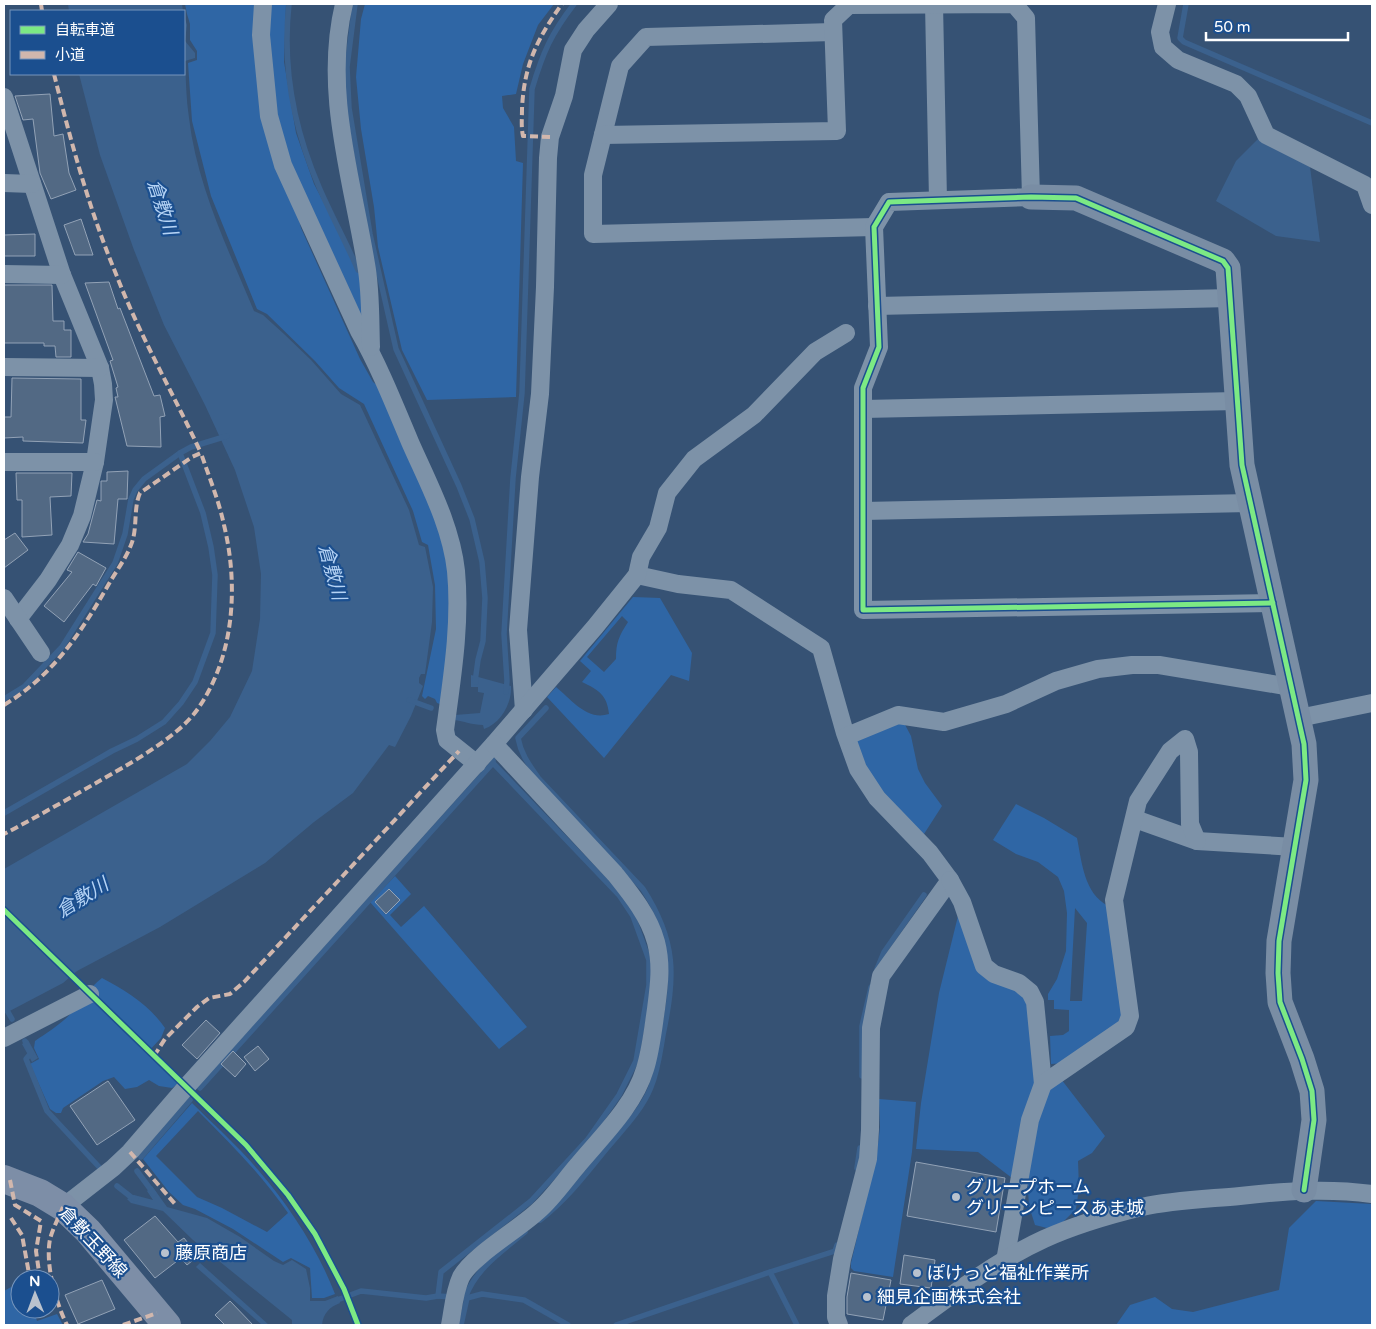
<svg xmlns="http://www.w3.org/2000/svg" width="1376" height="1329" viewBox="0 0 1376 1329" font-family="'Varela Round','Noto Sans JP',sans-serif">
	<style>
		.green { fill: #2f66a5; fill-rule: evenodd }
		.water { fill: #3b618d }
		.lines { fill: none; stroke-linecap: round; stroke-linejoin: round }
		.stream { stroke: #3b618d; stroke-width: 5.5 }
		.building { fill: #526984; stroke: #92a2b6 }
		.street { stroke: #7d92a8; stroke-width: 18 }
		.secondary { stroke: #798da4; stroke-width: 25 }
		.primary { stroke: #7d8ea7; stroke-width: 28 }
		.quiet { stroke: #d1b7ad; stroke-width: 4; stroke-dasharray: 8 4; stroke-linecap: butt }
		.cycleway-casing { stroke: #1b4f8f; stroke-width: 8 }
		.cycleway { stroke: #7ce984; stroke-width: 5 }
		.poi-dot { fill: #b9c2ce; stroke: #1b4f8f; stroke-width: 2 }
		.labels { text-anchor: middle; stroke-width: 4.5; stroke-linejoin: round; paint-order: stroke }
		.poi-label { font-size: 18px; fill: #fff; stroke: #1b4f8f; text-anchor: start }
		.street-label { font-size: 18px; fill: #fff; stroke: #1b4f8f }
		.water-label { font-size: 19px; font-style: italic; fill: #b5d3f5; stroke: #1b4f8f }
	</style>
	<rect width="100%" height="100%" fill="#365274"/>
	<g class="green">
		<path d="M185,4H257L254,26L301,228L360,359L373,382L383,390L439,519L453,584L443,705L437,703L435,699L428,696L425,699L422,696L436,629L435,585L428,545L422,542L413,511L364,404L339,388L315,361L267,314L257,309L211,196L192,121L188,63L197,60V51L190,40V24L187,14Z"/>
		<path d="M269,4H286L284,62L296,133L314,184L331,216L358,273H364L367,328L282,143L266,54Z"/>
		<path d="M365,4H554L538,25L523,64L516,94L502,96L503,108L514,127L516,161L523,163L516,397L427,400L402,350L378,247L374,207L361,129L356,77L361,19Z"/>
		<path d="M633,597L660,598L692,653L689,681L671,675L604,758L547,697L556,687C572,700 587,721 609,714C607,695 599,690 582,682L591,671L580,661ZM622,616L628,622C619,636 616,642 616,659L604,672L587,657Z"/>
		<path d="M903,721L911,736L918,769L925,783L942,806L924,834L894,806L872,779L855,741Z"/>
		<path d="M1016,804L1044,818L1077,838C1082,863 1084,893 1108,906L1126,1018L1067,1063L1051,1064L1050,1036L1063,1035L1069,1031V1010L1054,1009V1000H1048V994L1057,979L1066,951L1067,913L1064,891L1058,877L1038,862L1016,854L993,840ZM1075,908L1087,923L1082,1001H1070Z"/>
		<path d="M395,876L411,894L390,915L401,927L424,906L527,1027L499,1049L370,902ZM389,889L400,900L385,914L375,902Z"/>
		<path d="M958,916L976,965L1026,994L1037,1084L1012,1178L978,1152L916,1149L921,1103L939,993Z"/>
		<path d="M102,978C127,991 149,1005 165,1028L161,1038L147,1053L179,1083L172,1088L159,1086L149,1080L137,1087L125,1089L114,1077L103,1081L63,1108L61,1113H56L50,1109L30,1064L39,1059L34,1048L35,1041C48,1032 63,1023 73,1011C83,999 90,987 102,978Z"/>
		<path d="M1061,1079L1105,1136L1092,1153L1078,1161L1079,1188L1076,1209L1060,1225L1047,1228L1035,1225L1029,1206L1027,1174L1032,1135L1049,1089Z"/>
		<path d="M879,1099L916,1102L912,1152L893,1277L854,1271L851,1268V1263L877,1153L880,1127Z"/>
		<path d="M192,1103C214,1125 239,1147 259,1171C290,1207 318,1250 335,1294L324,1298H312L310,1268L291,1258L283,1262L233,1229L195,1209L183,1205L169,1192L143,1159ZM198,1111C230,1143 262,1175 288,1213L267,1232L222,1208L197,1197L156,1156Z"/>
		<path d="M1316,1201L1372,1204V1325H1116L1130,1305L1155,1297L1172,1309L1193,1312L1279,1290L1289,1228Z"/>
		<path d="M16,1278L23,1279H20V1309H33L37,1321L57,1314L63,1325H4V1291L13,1286Z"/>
	</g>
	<g class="water">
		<path d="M68,4H182L183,11H69Z"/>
		<path d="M184,16L187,25L185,41L195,53V58L185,61C186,80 186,99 189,118C197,186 228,249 254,311L263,315L284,334L311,360L341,394L360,405L409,510L419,545L425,547L433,587L432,622L425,674H421L419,678V683L423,686L411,716L395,747L389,745L353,793L314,822L265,863L160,927L77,971L63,983L4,1014V869L187,764L210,741L230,717L252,671L260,619L261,574L254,527L235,470L205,405L164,325L134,250L100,155L79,74H184Z"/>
		<path d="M1259,138L1310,167L1320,242L1276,236L1216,201L1236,161Z"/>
		<path d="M471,675L511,686C512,703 501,723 484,729L483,725C472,725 464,721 454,720L455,715L480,713L484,693L478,692V687H471Z"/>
		<path d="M28,1040L38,1058L32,1062L22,1044Z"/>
		<path d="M152,1186L167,1207L207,1218L240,1237L274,1261L283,1265L292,1260L306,1269L310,1288V1301H325L338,1296L340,1303C329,1307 323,1314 322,1325H292V1320L193,1240L163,1211L131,1203L127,1199L134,1195L153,1200L147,1191Z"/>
		<path d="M200,1263L269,1325H262L196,1267Z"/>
	</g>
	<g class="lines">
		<g class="stream">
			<path d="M289,4C282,67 294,129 319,187C331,215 346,242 358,270L363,269"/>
			<path d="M355,4L347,67L349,108L370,234L396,349L459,486L472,519L482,562L485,598L483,641L478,660L475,682H476"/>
			<path d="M1186,4L1180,38L1184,42L1372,123"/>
			<path d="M506,692L507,681L504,634L513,478L522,393L532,89C543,52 551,34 574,4"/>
			<path d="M4,699L25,686L62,647L115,563L125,534L131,499L135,490L144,479L180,453"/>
			<path d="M409,700L431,708"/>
			<path d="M4,813L112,751L137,739L164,722L181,703L195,682L213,633L215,575L211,547L203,513L180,453L191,447L227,436"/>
			<path d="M877,969L884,952L924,895"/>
			<path d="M4,1005L12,1019"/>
			<path d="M25,1041L31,1053L26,1059L47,1111L100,1168"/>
			<path d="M862,1076V1026L871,987"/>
			<path d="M200,1088L493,763"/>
			<path d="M141,1157L190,1100"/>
			<path d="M857,1168L860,1148"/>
			<path d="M137,1171L154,1194"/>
			<path d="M117,1186L131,1197L136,1199"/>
			<path d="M540,1220C566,1200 586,1174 607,1148C623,1129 642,1110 651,1087C658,1070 660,1052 663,1035C675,976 677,942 643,889L539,779C530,766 521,755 518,738L546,708"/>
			<path d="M770,1272L835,1251L837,1245"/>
			<path d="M465,1298C476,1268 501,1252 525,1232"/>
			<path d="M467,1298L482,1294L524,1300L568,1325"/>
			<path d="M332,1302L361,1291L426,1298L438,1296"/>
			<path d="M461,1325L467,1298L438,1296L441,1272L531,1201L588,1139L619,1095L636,1061L649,985V960L633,916L619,895L493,763V760"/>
			<path d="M616,1325L770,1272L797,1325"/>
		</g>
	</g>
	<g class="building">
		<path d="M50,94L54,136L63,134L69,173L76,190L51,199L40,173L33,119L23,120L15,96Z"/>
		<path d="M81,219L93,255H75L64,225Z"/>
		<path d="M35,234V256H4V235Z"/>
		<path d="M109,282L118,309L120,308L154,396L160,395L165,416L160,417L161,447L127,446L115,397H118L116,388L118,387L110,361L113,360L85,283Z"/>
		<path d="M4,285H52L53,321H64V330H71V357H56L55,346H44V343H4Z"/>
		<path d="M12,378L81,379V420H86L83,443L23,441V437L4,438V417H11Z"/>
		<path d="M128,471L127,499H118L114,544L83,542L88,534L97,500L101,501V481H107V472Z"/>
		<path d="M16,473H72L71,496L50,497L52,535L22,537V500H17Z"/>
		<path d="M15,533L28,550L4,568V540Z"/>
		<path d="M78,552L106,568L96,586L93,584L64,622L44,606L72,572L67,570Z"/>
		<path d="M389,889L400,900L386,914L375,902Z"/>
		<path d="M206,1020L220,1033L197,1059L182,1045Z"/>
		<path d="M258,1046L269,1059L255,1071L244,1057Z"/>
		<path d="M233,1051L246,1064L235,1077L221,1064Z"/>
		<path d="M108,1081L135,1120L97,1145L70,1106Z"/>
		<path d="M916,1162L1005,1178L996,1232L907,1216Z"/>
		<path d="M155,1216L178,1242L184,1238L198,1256L187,1265L181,1258L155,1278L124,1240Z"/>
		<path d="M904,1255L935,1260L931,1288L900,1284Z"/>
		<path d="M851,1273L891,1280L883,1320L847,1314V1297Z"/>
		<path d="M102,1280L115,1309L78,1324L65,1295Z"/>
		<path d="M230,1301L253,1325H225L215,1315Z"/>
	</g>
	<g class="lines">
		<g class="street">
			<path d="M263,4L261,35L269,116L283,165L359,331C379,366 394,404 410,442C428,483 451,525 456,571C461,624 452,678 445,730L447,740L477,764"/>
			<path d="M344,4C323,91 352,178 366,264C371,291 370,320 371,347"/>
			<path d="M934,4L938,200"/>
			<path d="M1167,4L1160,32L1163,47L1178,60L1236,84L1248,96L1266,135L1365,185L1372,205"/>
			<path d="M833,32L646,37L620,66L593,175V234L874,227"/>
			<path d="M4,97L62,275L100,368L103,384L104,400L95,462L82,516L70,545L48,580L18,619"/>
			<path d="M603,135L837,131L833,20L849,5L1014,4L1026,18L1031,197L889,202L874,227L879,347L863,388V610L1273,603"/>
			<path d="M4,183L32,184"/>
			<path d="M4,274L62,275"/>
			<path d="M877,306L1232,298"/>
			<path d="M4,367L100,368"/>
			<path d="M863,409L1237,401"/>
			<path d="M4,462H95"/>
			<path d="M863,511L1250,503"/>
			<path d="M637,575L678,584L731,590L821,648L845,733L858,769L877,798L930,853L950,880L881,976L871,1028L870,1130L868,1159L842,1259L836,1296V1317L839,1325"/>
			<path d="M4,598L41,653"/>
			<path d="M524,710L518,630L530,477L540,394L545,287L548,158L550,137L564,96L573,50L586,30L609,4"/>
			<path d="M1299,718L1372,703"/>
			<path d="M847,736L898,715L944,722L1006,704L1056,681L1098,669L1132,665H1159L1291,687"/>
			<path d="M1135,819L1197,841L1295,847"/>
			<path d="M950,880L962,902L984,966L994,974L1019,983L1030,992L1035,1002L1043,1084"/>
			<path d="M4,1038L90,994"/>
			<path d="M63,1207L113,1168L130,1152L187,1086L494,744L595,627L637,575L641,557L658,528L667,493L694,459L754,415L815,352L846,333"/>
			<path d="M1005,1261L1030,1120L1043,1084L1126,1027L1130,1016L1114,900L1138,801L1170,751L1185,739L1189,752L1190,824L1197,841"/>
			<path d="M450,1325C453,1310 454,1292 461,1277C472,1256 519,1229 538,1211C553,1198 565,1180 578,1165C602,1136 634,1106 645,1069C651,1050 653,1029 656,1009C659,986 662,965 656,942C649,916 631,894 615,874L494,744"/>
			<path d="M911,1325C953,1294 996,1261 1044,1239C1075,1225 1109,1215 1142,1207C1173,1200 1208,1199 1240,1196C1284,1191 1328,1188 1372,1194"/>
		</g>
		<path class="secondary" d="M1031,197L1076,198L1223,261L1228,268L1242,465L1304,744L1306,780L1279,941L1278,973L1280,1002L1302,1059L1312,1091L1314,1120L1304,1190"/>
		<path class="primary" d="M4,1179L40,1193L63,1207L88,1231L167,1325"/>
		<g class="quiet">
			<path d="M41,4L42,11"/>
			<path d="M54,74C71,142 89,209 116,274C140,336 173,393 201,453"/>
			<path d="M550,137L523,136C521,127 522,118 522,109C524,65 537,39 562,4"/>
			<path d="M4,705C54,675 82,631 110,582C117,570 126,558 131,545C138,528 133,509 140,493L192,457L201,453C209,477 219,501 224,525C239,587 234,658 197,710C176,739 127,765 96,783C66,800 35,818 4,834"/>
			<path d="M154,1056L165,1039L197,1007L209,998L230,994L244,982L459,751"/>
			<path d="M130,1152L175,1204"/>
			<path d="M10,1180L15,1205L41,1221L36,1251L40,1279"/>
			<path d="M63,1207C59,1217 53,1228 50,1239C45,1265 56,1303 67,1325"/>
			<path d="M11,1218L22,1235L30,1279"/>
			<path d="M123,1325L157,1313"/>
		</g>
		<g class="cycleway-casing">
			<g id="cycleway">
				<path d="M1273,603L863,610V388L879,347L874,227L889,202L1031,197L1076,198L1223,261L1228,268L1242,465L1304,744L1306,780L1279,941L1278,973L1280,1002L1302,1059L1312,1091L1314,1120L1304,1190"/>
				<path d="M4,910L246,1145L288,1195L315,1234L344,1289L358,1325"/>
			</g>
		</g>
		<use href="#cycleway" class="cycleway"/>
	</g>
	<g class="poi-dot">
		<circle cx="956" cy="1197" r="5"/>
		<circle cx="165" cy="1253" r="5"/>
		<circle cx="917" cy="1273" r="5"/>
		<circle cx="867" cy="1297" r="5"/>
	</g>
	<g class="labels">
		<g class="poi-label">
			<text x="966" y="1193">グループホーム<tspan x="966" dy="21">グリーンピースあま城</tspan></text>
			<text x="175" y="1259">藤原商店</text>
			<text x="927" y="1279">ぽけっと福祉作業所</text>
			<text x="877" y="1303">細見企画株式会社</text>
		</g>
		<g class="street-label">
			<text transform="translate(93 1242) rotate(47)" y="6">倉敷玉野線</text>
		</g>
		<g class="water-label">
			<text transform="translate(163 207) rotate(72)" y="7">倉敷川</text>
			<text transform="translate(333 572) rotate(75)" y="7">倉敷川</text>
			<text transform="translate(82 897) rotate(-32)" y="7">倉敷川</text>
		</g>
	</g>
	<rect width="1376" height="1329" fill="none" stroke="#ffffff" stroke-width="10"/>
	<rect x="10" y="10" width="175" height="65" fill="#1b4f8f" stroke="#7695bc"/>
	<rect x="20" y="26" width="25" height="8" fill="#7ce984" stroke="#7695bc"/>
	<text x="55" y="35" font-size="15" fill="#ffffff">自転車道</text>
	<rect x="20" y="51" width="25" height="8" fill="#d1b7ad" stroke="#7695bc"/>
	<text x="55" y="60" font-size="15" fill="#ffffff">小道</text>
	<g transform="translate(35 1294) rotate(359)"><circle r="24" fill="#1b4f8f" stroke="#7695bc"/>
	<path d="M0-4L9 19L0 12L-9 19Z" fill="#b9c2ce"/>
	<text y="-8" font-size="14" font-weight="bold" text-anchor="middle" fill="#ffffff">N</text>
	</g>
	<path d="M1206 32v8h142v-8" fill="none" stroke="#ffffff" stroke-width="2.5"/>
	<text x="1214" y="32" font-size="15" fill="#ffffff" stroke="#1b4f8f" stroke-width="4" paint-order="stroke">50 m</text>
</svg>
